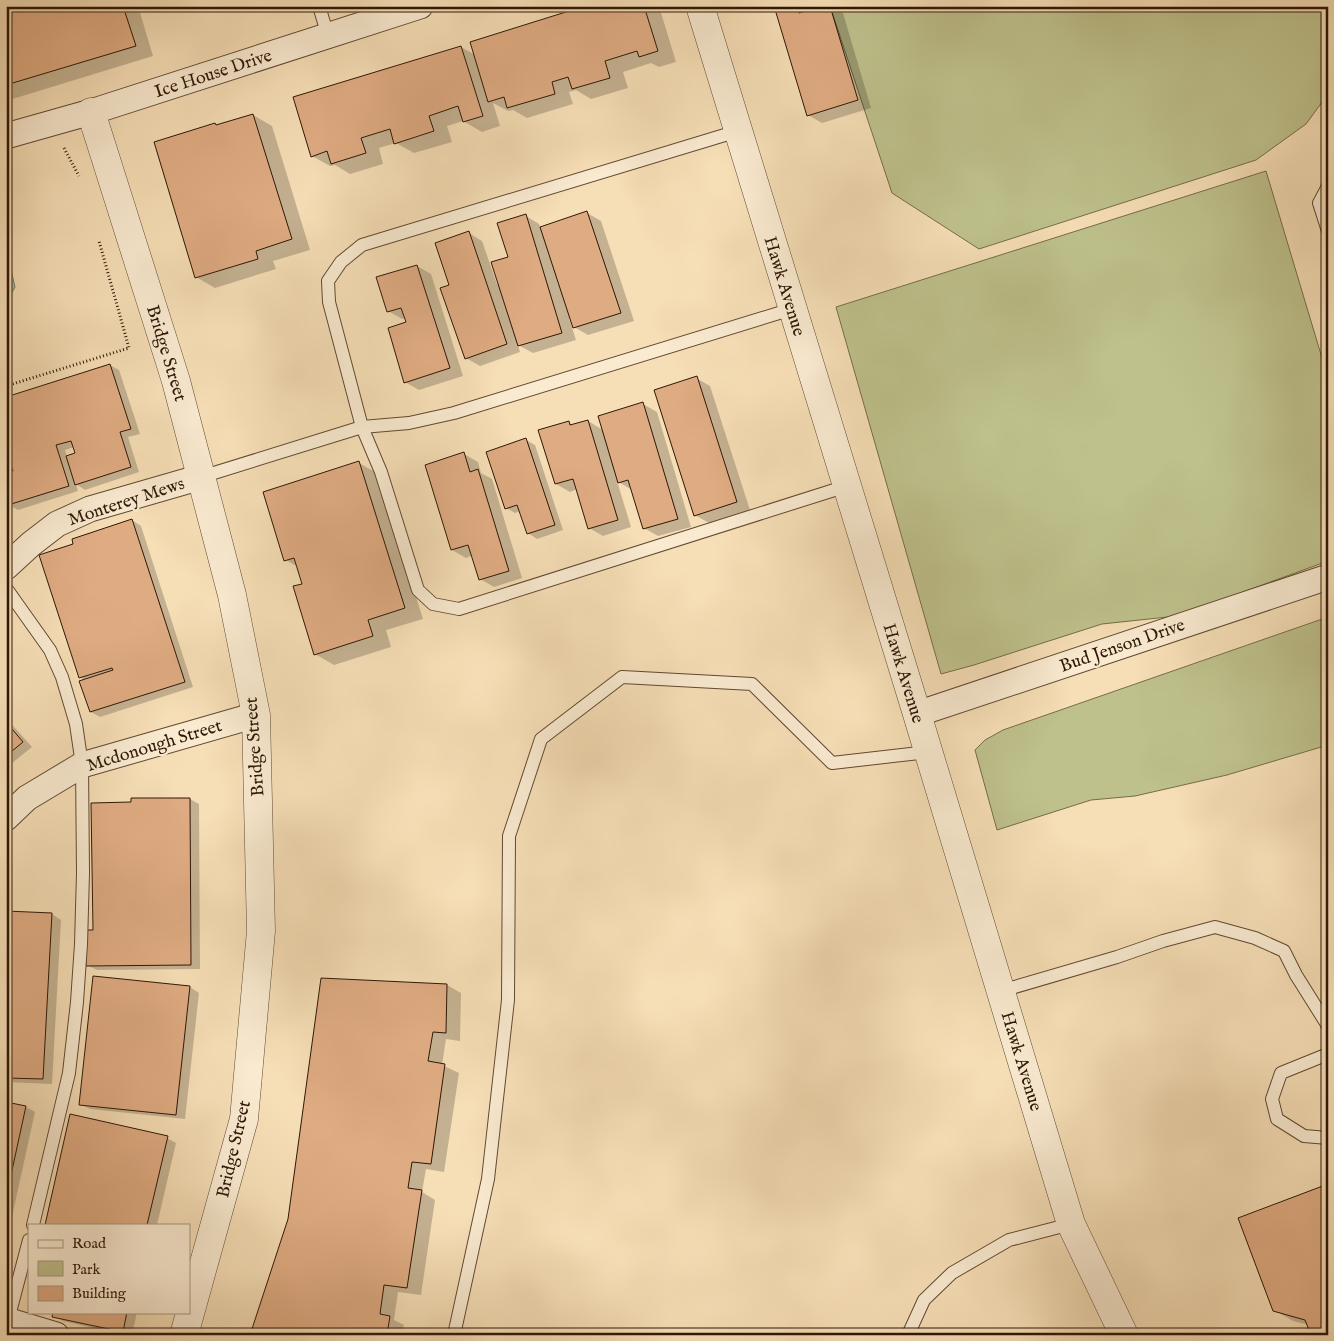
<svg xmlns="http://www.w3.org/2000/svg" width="1334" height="1341" viewBox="0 0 1334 1341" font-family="'IM FELL English',serif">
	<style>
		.green { fill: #bec18c; stroke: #766c49 }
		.water { fill: #9dbcac; stroke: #717a6a }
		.shadow { fill: #0003; fill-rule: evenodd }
		.building { fill: #dfab82; stroke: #2e1706 }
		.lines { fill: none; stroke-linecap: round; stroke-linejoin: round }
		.service-casing { stroke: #604932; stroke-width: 14 }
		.minor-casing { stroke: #604932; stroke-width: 27 }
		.tertiary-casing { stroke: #604932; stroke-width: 29 }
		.path { stroke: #2e1706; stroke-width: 3; stroke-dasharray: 1 2.5; stroke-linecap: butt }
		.service { stroke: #f9ead0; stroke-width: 12 }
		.minor { stroke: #f9ead0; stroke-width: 25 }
		.tertiary { stroke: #f9ead0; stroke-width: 28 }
		.labels { text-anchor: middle; stroke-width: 4.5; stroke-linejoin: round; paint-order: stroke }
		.street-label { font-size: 18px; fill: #2e1706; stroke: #f9ead0 }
	</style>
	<rect width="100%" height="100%" fill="#f6deb6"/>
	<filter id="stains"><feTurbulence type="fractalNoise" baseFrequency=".004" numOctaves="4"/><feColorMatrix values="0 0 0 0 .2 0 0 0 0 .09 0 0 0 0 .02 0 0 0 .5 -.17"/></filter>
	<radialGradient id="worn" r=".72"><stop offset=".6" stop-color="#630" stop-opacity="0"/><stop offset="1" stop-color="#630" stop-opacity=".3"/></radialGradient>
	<g class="green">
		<path d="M830,6H1328V94L1306,124L1256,160L979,249L892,193Z"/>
		<path d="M1266,171L1328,378V561L1177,616L1102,624L974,665L941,674L836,307Z"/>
		<path d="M1328,617V745L1227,775L1135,796L1091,800L997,830L975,750L985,740L1003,730Z"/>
	</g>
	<path class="water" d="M6,267L11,270L15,287L6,304Z"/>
	<g class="shadow">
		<path d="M6,6H138L153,56L6,101Z"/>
		<path d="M589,6H659L676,62L659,67L651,63L623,72L628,88L591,99L576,90L569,92L573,104L527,118L513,110L508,111L493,103L500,126L482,132L463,121L447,126L452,142L414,153L396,143L379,148L383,164L350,174L335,165L330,166L312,156L461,47L475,55Z"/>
		<path d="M775,6H808L809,11L830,6L843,13L871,108L822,123L808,115Z"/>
		<path d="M253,115L272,126L310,250L273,261L276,269L215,288L196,277L215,124L218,126Z"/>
		<path d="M587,213L601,221L634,321L588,335L574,327L571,317L569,318L576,340L533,353L518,345L520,352L480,366L466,358L451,286L469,233L482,241L497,284L499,283L526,216L539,224L541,228Z"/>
		<path d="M417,266L431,274L463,376L419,390L405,382L408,323L406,318L402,319L388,311L378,278Z"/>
		<path d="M110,365L119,370L140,434L128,437L139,472L85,490L76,484L78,491L18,510L9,505L6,497V399ZM74,447L77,454L67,457L65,450Z"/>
		<path d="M696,378L710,386L750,510L709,523L695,515Z"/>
		<path d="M643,404L657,412L691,527L658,536L644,528L632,490L617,481L631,527L603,536L589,528L577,489L570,492L556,484L569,423L573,425L588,421L603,430Z"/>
		<path d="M526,440L535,445L563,530L537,539L528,533L521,511L515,513L506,508Z"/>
		<path d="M464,454L478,462L481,473L492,479L522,578L494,587L480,579L473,555L466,558L452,550Z"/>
		<path d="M359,463L377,473L423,619L386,630L391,647L334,665L315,654L304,584L298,567L286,560Z"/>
		<path d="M132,520L141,526L193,687L100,717L91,712L85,680L80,677L75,545Z"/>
		<path d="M6,718L32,747L6,768Z"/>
		<path d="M190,799L199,804L200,969L97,970L87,965L94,931L133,804Z"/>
		<path d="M6,912L52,914L61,920L52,1084L6,1082Z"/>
		<path d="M447,985L461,993L460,1041L446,1039L442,1065L459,1073L444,1172L426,1169L422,1192L435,1200L421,1295L398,1292L394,1320L404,1325L402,1335H251Z"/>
		<path d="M190,987L199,993L185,1119L90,1109L80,1104Z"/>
		<path d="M6,1103L26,1107L35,1112L6,1244Z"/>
		<path d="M167,1138L176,1143L157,1225H46Z"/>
		<path d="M1328,1186L1309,1325L1293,1321L1274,1310Z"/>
		<path d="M54,1312H137L132,1335H123L63,1321L54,1316Z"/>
	</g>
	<g class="building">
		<path d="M6,6H123L136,46L6,85Z"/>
		<path d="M585,6H644L658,51L639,57L637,51L605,61L610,78L572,89L568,77L552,82L555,94L507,108L504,97L488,102L470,42Z"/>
		<path d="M774,6H797L799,13L821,6H830L858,100L807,116Z"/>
		<path d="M461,46L483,116L463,122L458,106L429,116L434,131L394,144L390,129L361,138L366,153L331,164L327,151L311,157L293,97Z"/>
		<path d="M253,114L292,239L256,251L258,259L195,278L154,142L215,123L216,125Z"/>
		<path d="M587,211L621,313L573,328L540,227Z"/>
		<path d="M526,214L562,333L518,346L491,262L508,257L497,223Z"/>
		<path d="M469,231L507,344L465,359L440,288L449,285L435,243Z"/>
		<path d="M417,265L450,368L404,383L388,328L406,322L401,308L387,312L376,277Z"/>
		<path d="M110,364L131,429L120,432L131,467L75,485L66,456L75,453L71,441L56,445L69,486L8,505L6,473L13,471L11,465L6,466V397Z"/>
		<path d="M697,376L737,502L694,516L654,390Z"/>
		<path d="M643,402L678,519L643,529L628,480L618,483L598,416Z"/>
		<path d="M588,420L618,520L588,529L573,479L555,484L538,430L569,421L570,425Z"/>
		<path d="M526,438L555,525L527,534L517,505L505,509L486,452Z"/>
		<path d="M464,452L470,472L478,469L509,571L479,580L468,545L451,550L425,465Z"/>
		<path d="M359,461L405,608L368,620L373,636L314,655L293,586L302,584L294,558L284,561L263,492Z"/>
		<path d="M132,519L185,682L90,712L79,681L113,670L112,668L79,678L39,555L73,544L72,539Z"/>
		<path d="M6,722L23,742L6,756Z"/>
		<path d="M131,798H190L191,965L86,966V930H93L91,803L131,802Z"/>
		<path d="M6,911L52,913L43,1079L6,1078Z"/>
		<path d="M93,976L190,986L176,1115L79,1105Z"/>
		<path d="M321,978L447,984L446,1033L433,1032L428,1061L445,1064L431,1164L412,1162L408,1188L422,1190L407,1288L384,1285L380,1314L390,1316L387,1335H250L288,1219Z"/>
		<path d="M6,1102L26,1106L6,1198Z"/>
		<path d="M70,1114L168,1136L147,1225H45Z"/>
		<path d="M1328,1184V1335H1311L1305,1320L1273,1311L1238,1218Z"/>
		<path d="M53,1312H127L123,1332L52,1317Z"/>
	</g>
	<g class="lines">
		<g class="service-casing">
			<g id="service">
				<path d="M319,6L328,36"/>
				<path d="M738,131L362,245L341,262L328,281L329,302L362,427L381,472L418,590L433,604L459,609L847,486"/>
				<path d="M1328,186L1319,203L1328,231"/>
				<path d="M201,477L362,427L409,423L454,413L792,309"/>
				<path d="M6,588L50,650L62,677L76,724L82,765L83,873L81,944L77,1002L69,1073L33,1225"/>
				<path d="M1001,991L1117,957L1163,941L1215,927L1255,938L1284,951L1296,975L1328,1026"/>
				<path d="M1328,1054L1281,1073L1272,1099L1277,1119L1304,1136L1328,1138"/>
				<path d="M8,1320L29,1240"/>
				<path d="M454,1335L488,1179L508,1000L509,836L541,739L622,677L752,684L832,763L928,752"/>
				<path d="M908,1335L924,1300L952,1273L1009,1240L1071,1224"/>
			</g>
		</g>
		<g class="minor-casing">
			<g id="minor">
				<path d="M6,136L91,112L420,6"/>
				<path d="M6,567L31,544L57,524L90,509L201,477"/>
				<path d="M917,714L1328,577"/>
				<path d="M6,818L27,798L82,765L256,715"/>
				<path d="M6,1320L56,1335"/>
			</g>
		</g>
		<g class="tertiary-casing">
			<g id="tertiary">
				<path d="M700,6L917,714L1071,1224L1124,1335"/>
				<path d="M91,112L176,381L232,595L256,715L261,931L244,1119L184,1335"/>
			</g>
		</g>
		<g class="path">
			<path d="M64,148L79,176"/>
			<path d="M6,386L129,348L99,241"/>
		</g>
		<use href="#service" class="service"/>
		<use href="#minor" class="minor"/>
		<use href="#tertiary" class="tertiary"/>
	</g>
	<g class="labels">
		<g class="street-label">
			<text transform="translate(213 73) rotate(-18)" y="6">Ice House Drive</text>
			<text transform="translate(785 286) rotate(73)" y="6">Hawk Avenue</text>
			<text transform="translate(167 353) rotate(73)" y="6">Bridge Street</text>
			<text transform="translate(126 501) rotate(-18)" y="6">Monterey Mews</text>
			<text transform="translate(1122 645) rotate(-19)" y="6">Bud Jenson Drive</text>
			<text transform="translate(904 673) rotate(73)" y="6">Hawk Avenue</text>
			<text transform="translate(154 745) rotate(-17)" y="6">Mcdonough Street</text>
			<text transform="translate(254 747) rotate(-94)" y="6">Bridge Street</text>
			<text transform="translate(1022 1061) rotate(73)" y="6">Hawk Avenue</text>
			<text transform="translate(233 1149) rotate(-77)" y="6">Bridge Street</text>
		</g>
	</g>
	<rect width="1334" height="1341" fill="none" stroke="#f6deb6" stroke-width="25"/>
	<rect x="8" y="8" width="1319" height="1326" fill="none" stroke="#2e1706" stroke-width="2.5"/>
	<rect x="12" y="12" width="1309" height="1316" fill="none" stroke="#2e1706"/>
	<rect x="28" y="1224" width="162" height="90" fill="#f9ead0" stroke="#a8967f"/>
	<rect x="38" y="1240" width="25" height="8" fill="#f9ead0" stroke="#a8967f"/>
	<text x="72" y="1248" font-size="15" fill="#2e1706">Road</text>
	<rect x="38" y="1261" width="25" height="15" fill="#bec18c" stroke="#a8967f"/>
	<text x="72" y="1274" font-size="15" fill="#2e1706">Park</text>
	<rect x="38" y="1286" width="25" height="15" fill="#dfab82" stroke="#a8967f"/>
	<text x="72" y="1298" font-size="15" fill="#2e1706">Building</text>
	<rect width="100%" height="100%" filter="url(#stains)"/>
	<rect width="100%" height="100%" fill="url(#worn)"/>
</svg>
